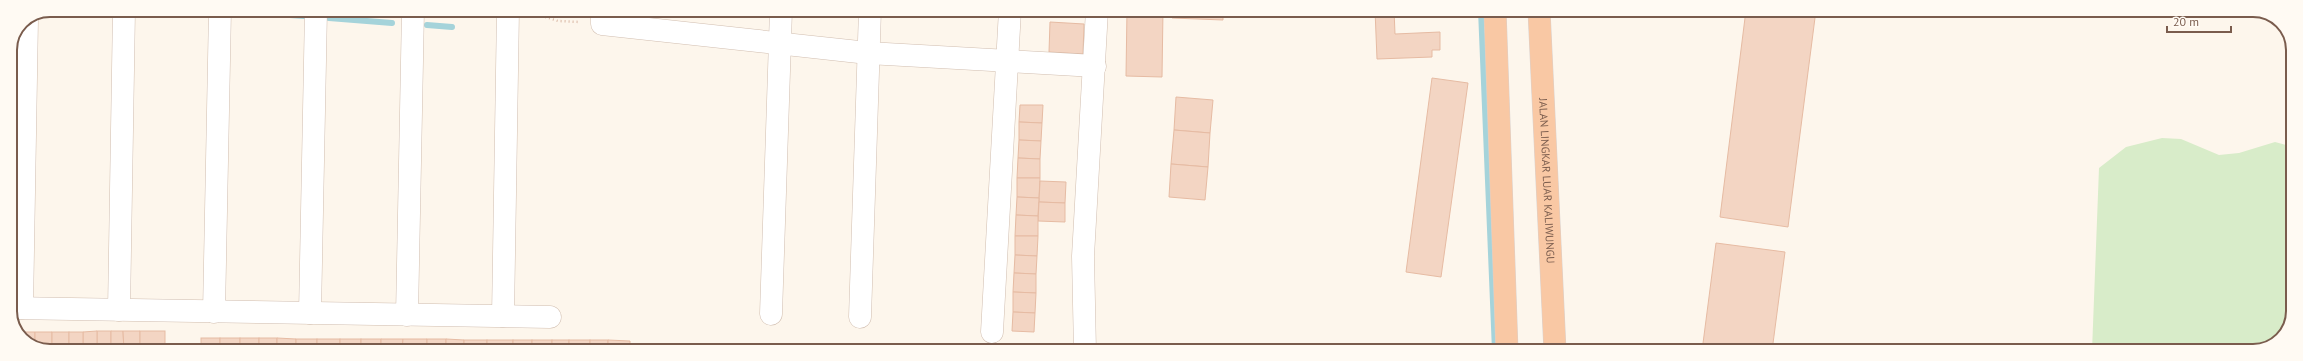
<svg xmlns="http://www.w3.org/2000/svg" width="2303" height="361" viewBox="0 0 2303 361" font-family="'PT Sans',sans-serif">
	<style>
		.green { fill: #d8ecc9 }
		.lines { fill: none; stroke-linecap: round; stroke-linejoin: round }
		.stream { stroke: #a5d3da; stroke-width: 6 }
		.building { fill: #f3d5c3; stroke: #e6bba3 }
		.minor-casing { stroke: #d1beb0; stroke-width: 23 }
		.trunk-casing { stroke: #dad1cd; stroke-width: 23 }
		.path { stroke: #d9b8a5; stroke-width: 2.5; stroke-dasharray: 1 3; stroke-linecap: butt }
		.minor { stroke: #fff; stroke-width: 22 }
		.trunk { stroke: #f9c8a4; stroke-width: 22 }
		.labels { text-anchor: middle; stroke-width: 3; stroke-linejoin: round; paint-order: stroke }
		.street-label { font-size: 11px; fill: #7a5c4d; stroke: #fffaf3 }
		.rim { fill: none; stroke: #7a5c4d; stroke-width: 2 }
	</style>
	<rect width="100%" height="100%" fill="#fdf6ec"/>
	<path class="green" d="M2162,138L2181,139L2219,155L2239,153L2275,142L2293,147V317L2279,341L2253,351H2092L2099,168L2126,147Z"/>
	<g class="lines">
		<g class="stream">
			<path d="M1481,10L1495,351"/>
			<path d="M235,11L304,16"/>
			<path d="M329,18L392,23"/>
			<path d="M427,25L452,27"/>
		</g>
	</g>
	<g class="building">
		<path d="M1023,10H1045V17H1022Z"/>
		<path d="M1127,10H1163L1162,77L1126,76Z"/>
		<path d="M1172,10H1223V20L1172,18Z"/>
		<path d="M1375,10H1394L1395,34L1440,32V50H1432V57L1377,59Z"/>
		<path d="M1746,10H1816L1788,227L1720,217Z"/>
		<path d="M1050,22L1084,24L1083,54L1049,52Z"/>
		<path d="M1432,78L1468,83L1441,277L1406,272Z"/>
		<path d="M1176,97L1213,100L1210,133L1174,130Z"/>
		<path d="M1020,105H1043L1042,123L1019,122Z"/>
		<path d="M1019,122L1042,123L1041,141L1019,140Z"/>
		<path d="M1174,130L1210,133L1208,167L1171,164Z"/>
		<path d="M1019,140L1041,141L1040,159L1018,158Z"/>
		<path d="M1018,158L1040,159V178H1017Z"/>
		<path d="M1171,164L1208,167L1205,200L1169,197Z"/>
		<path d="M1017,178H1040L1039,198L1017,197Z"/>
		<path d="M1040,181L1066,182L1065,203L1039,202Z"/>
		<path d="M1017,197L1039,198L1038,216L1016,215Z"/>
		<path d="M1039,202L1065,203V222L1038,221Z"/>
		<path d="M1016,215L1038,216V236H1015Z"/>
		<path d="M1015,236H1038L1037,256L1015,255Z"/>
		<path d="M1716,243L1785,252L1772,351H1702Z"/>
		<path d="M1015,255L1037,256L1036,274L1014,273Z"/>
		<path d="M1014,273L1036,274V293L1013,292Z"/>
		<path d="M1013,292L1036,293L1035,313L1013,312Z"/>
		<path d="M1013,312L1035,313L1034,332L1012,331Z"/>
		<rect x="97" y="331" width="14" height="20"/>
		<path d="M97,331V351H83V332Z"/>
		<path d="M111,331H123L124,351H111Z"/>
		<path d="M123,331H140V351H124Z"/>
		<rect x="140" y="331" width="25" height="20"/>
		<path d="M20,332H35V346L21,339Z"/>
		<path d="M35,332H52V351H44L35,346Z"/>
		<rect x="52" y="332" width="17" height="19"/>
		<rect x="69" y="332" width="14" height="19"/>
		<rect x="201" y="338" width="19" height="13"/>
		<rect x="220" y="338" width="20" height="13"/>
		<rect x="240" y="338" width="19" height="13"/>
		<rect x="259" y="338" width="18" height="13"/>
		<path d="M277,338L296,339V351H277Z"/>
		<rect x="296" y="339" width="21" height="12"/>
		<rect x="317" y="339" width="23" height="12"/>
		<rect x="340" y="339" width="21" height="12"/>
		<rect x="361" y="339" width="20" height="12"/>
		<path d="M381,339H403L402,351H381Z"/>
		<path d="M403,339H427V351H402Z"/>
		<rect x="427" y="339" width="19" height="12"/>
		<path d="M446,339L464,340V351H446Z"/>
		<rect x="464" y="340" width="23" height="11"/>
		<rect x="487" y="340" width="26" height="11"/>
		<rect x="513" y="340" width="19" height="11"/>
		<rect x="532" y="340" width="20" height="11"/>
		<rect x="552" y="340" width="17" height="11"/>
		<rect x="569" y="340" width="21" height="11"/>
		<rect x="590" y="340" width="18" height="11"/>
		<path d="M608,340L630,341V351H608Z"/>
		<rect x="634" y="344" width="20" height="7"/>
		<path d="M654,344L673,345V351H654Z"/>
		<path d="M723,345L745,346V351H723Z"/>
		<path d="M763,345V351H745V346Z"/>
		<rect x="677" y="347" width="22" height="4"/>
		<rect x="699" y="347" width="18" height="4"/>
	</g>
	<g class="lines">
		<g class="minor-casing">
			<g id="minor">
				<path d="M602,10V24L868,53L1095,66"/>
				<path d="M10,308L550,317"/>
				<path d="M22,308L27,19"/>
				<path d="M119,310L124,10"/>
				<path d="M214,312L220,10"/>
				<path d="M310,313L316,10"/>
				<path d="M771,314L781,10"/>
				<path d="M407,315L413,10"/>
				<path d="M503,316L508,10"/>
				<path d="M860,317L870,10"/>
				<path d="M992,332L1010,10"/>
				<path d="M1085,351L1083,256L1097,10"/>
			</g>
		</g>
		<g class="trunk-casing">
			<g id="trunk">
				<path d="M1495,10L1507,351"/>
				<path id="s1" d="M1539,10L1555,351"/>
			</g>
		</g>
		<path class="path" d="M530,12L558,21L580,22"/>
		<use href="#minor" class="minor"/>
		<use href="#trunk" class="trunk"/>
	</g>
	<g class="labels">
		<g class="street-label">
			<text dy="4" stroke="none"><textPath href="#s1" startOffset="171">JALAN LINGKAR LUAR KALIWUNGU</textPath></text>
		</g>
	</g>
	<path d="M0 0H2303V361H0ZM50 17H2253A33 33 0 0 1 2286 50V311A33 33 0 0 1 2253 344H50A33 33 0 0 1 17 311V50A33 33 0 0 1 50 17Z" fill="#fffaf3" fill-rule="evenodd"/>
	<path class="rim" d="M50 17H2253A33 33 0 0 1 2286 50V311A33 33 0 0 1 2253 344H50A33 33 0 0 1 17 311V50A33 33 0 0 1 50 17Z"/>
	<path d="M2167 26v6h64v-6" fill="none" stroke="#7a5c4d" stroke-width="2"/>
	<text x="2173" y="26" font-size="12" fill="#7a5c4d" stroke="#fffaf3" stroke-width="3" paint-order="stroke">20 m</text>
</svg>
